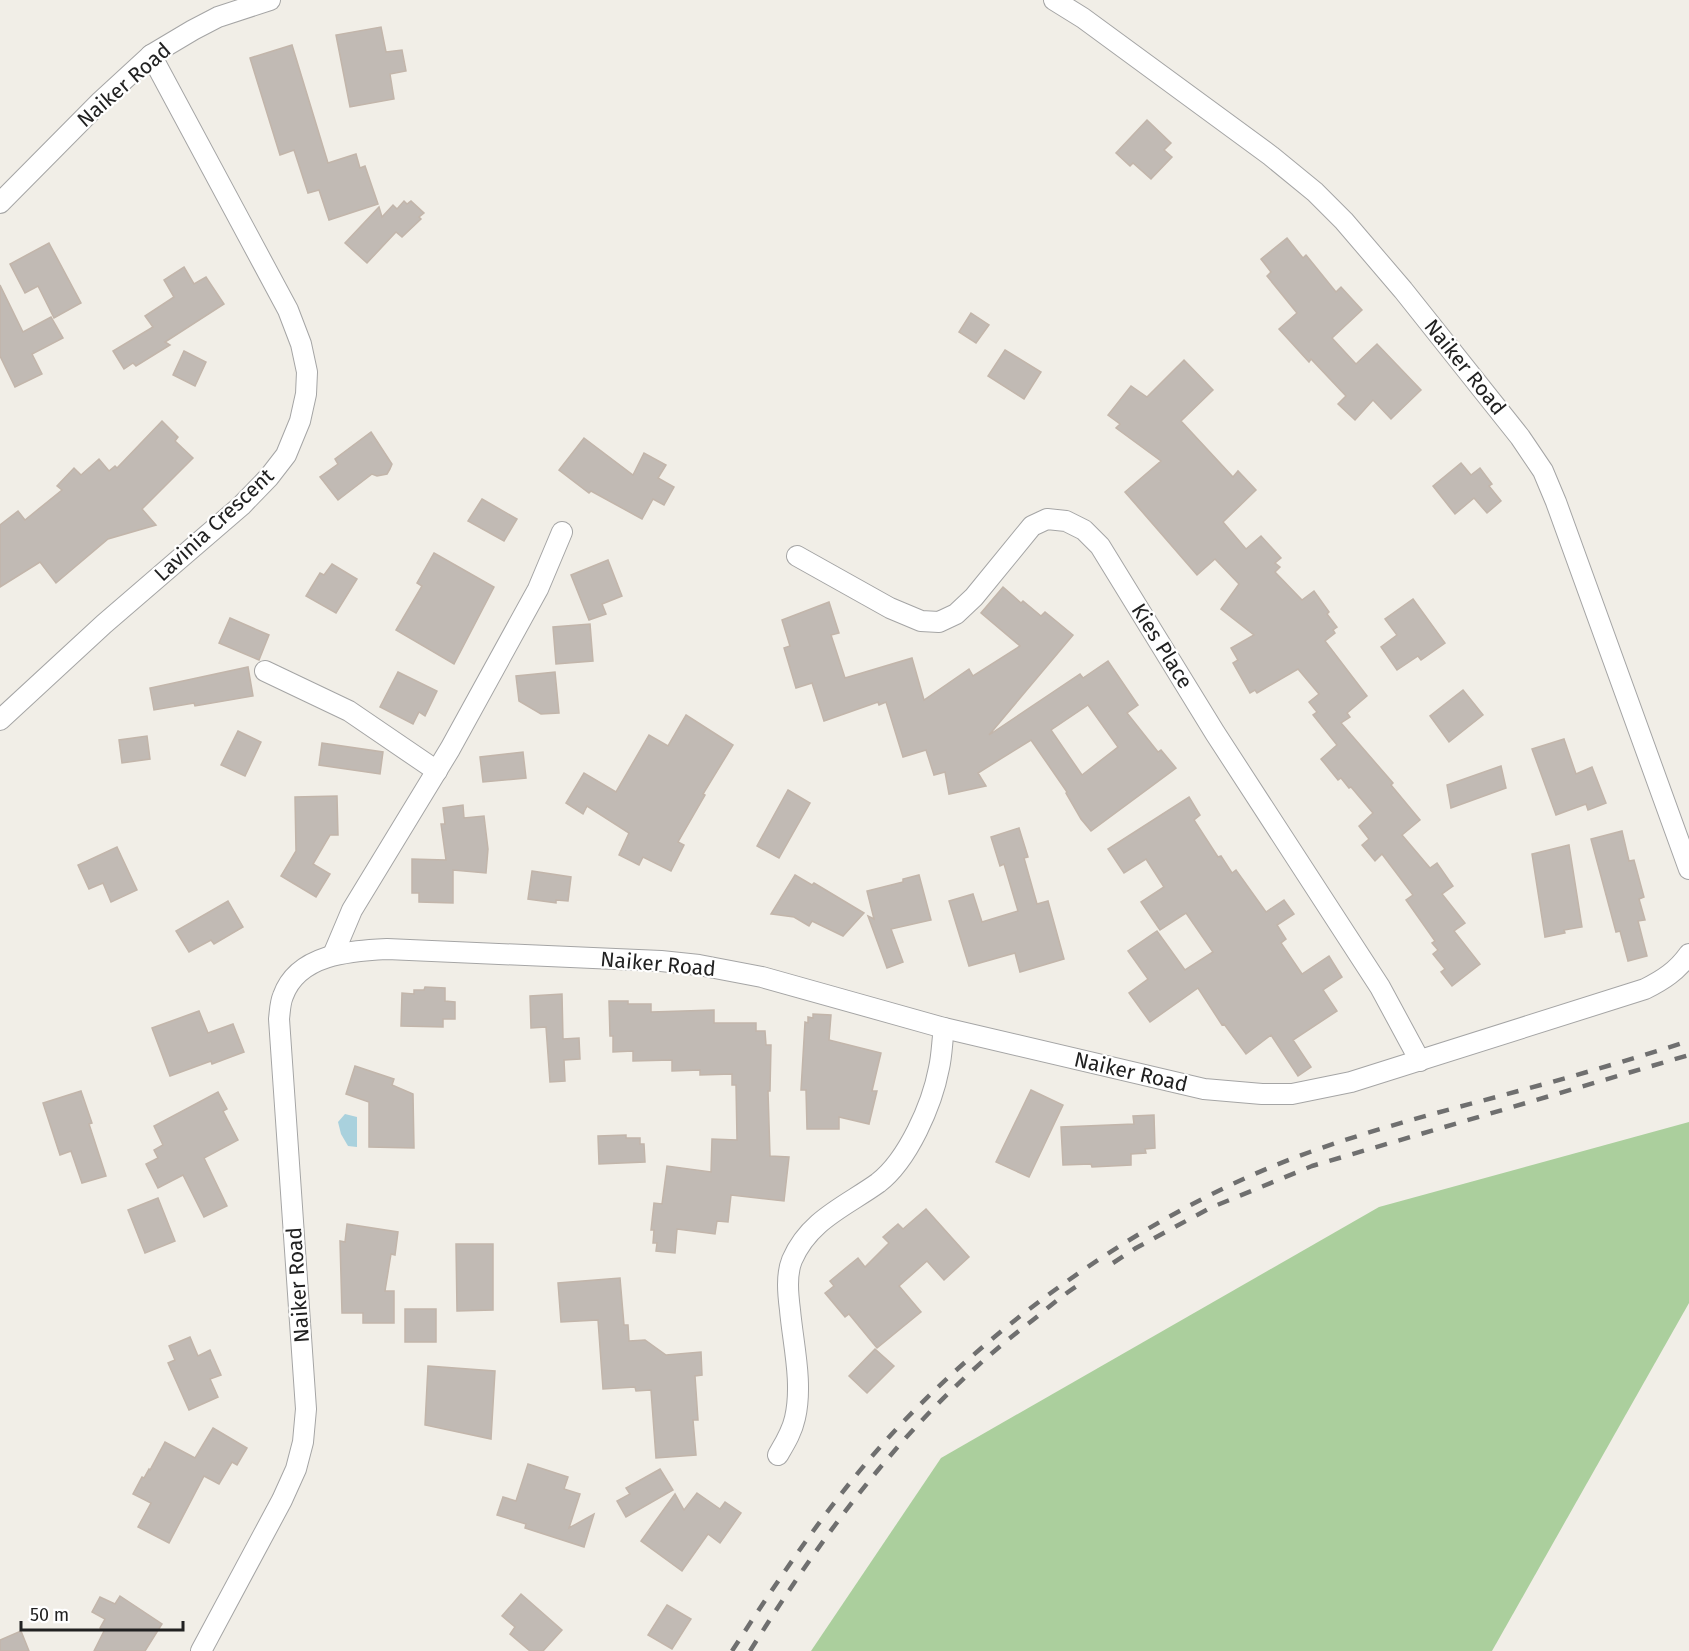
<svg xmlns="http://www.w3.org/2000/svg" width="1689" height="1651" viewBox="0 0 1689 1651" font-family="'Fira Sans',sans-serif">
	<style>
		.forest { fill: #abcf9d }
		.water { fill: #a9d1dd }
		.building { fill: #c1bab4; stroke: #c2b5aa; stroke-width: 1.5; fill-rule: evenodd }
		.lines { fill: none; stroke-linecap: round; stroke-linejoin: round }
		.minor-casing { stroke: #a5a5a5; stroke-width: 22 }
		.minor { stroke: #fff; stroke-width: 20 }
		.rail { stroke: #6f6f6f; stroke-width: 4.5; stroke-dasharray: 12 12; stroke-linecap: butt }
		.labels { text-anchor: middle; stroke-width: 4.5; stroke-linejoin: round; paint-order: stroke }
		.street-label { font-size: 21px; fill: #212121; stroke: #fff }
	</style>
	<rect width="100%" height="100%" fill="#f1eee7"/>
	<path class="forest" d="M1689,1122V1303L1492,1651H811L941,1458L1379,1207Z"/>
	<path class="water" d="M345,1114L357,1117V1147L348,1146L341,1134L338,1122Z"/>
	<g class="building">
		<path d="M381,27L386,52L402,50L406,71L390,74L394,99L350,107L336,35Z"/>
		<path d="M292,45L328,163L356,154L360,168L365,166L378,204L329,220L319,190L308,193L294,150L280,155L250,58Z"/>
		<path d="M1147,120L1171,143L1164,150L1172,157L1151,179L1133,163L1130,166L1116,153Z"/>
		<path d="M404,201L407,204L411,201L424,213L419,217L421,219L402,237L396,232L367,263L345,243L379,207L382,217L393,205L397,209Z"/>
		<path d="M1287,238L1303,258L1306,255L1336,292L1341,287L1362,310L1332,338L1356,364L1377,344L1421,390L1391,419L1373,400L1355,420L1338,404L1346,396L1311,359L1309,362L1279,329L1297,313L1267,276L1271,272L1261,259Z"/>
		<path d="M49,243L81,303L54,318L38,286L25,293L10,264Z"/>
		<path d="M184,267L194,284L206,277L224,304L165,342L170,345L136,366L133,363L124,369L113,351L153,327L145,316L174,297L164,280Z"/>
		<path d="M0,285L23,332L51,317L63,338L32,354L42,374L15,387L0,356Z"/>
		<path d="M971,313L989,325L976,343L959,332Z"/>
		<path d="M1005,350L1041,372L1024,399L988,376Z"/>
		<path d="M184,351L206,362L195,386L173,375Z"/>
		<path d="M1184,360L1213,390L1181,421L1233,477L1238,471L1256,490L1223,522L1246,549L1261,536L1281,558L1275,563L1280,567L1275,572L1302,600L1314,591L1329,612L1327,614L1337,627L1333,630L1335,633L1325,641L1367,696L1347,713L1350,717L1341,723L1393,783L1391,785L1420,820L1402,835L1430,868L1437,863L1453,886L1442,894L1465,923L1454,931L1480,964L1452,986L1441,972L1445,969L1433,954L1438,950L1432,943L1435,941L1406,900L1413,895L1382,854L1375,861L1362,845L1369,839L1359,826L1373,813L1351,787L1349,788L1341,778L1338,780L1321,759L1337,745L1313,715L1317,712L1309,702L1319,694L1298,669L1257,693L1255,690L1250,693L1233,663L1238,660L1231,648L1254,635L1221,609L1239,584L1215,559L1197,575L1125,492L1161,461L1116,428L1120,424L1108,415L1131,386L1147,397Z"/>
		<path d="M162,421L178,437L175,441L193,458L142,509L156,525L108,539L56,583L40,562L0,587V525L18,511L25,520L62,490L57,486L74,468L81,475L99,459L109,471L115,466L117,468Z"/>
		<path d="M371,432L392,464L390,469L387,474L377,476L372,474L338,500L320,477L338,464L335,459Z"/>
		<path d="M584,438L633,475L644,453L666,465L658,478L674,487L664,505L653,499L642,519L591,491L589,493L559,470Z"/>
		<path d="M1461,463L1471,475L1480,468L1492,484L1489,486L1501,501L1487,513L1474,498L1455,514L1433,486Z"/>
		<path d="M482,499L517,519L504,541L468,521Z"/>
		<path d="M434,553L494,587L454,664L396,630L422,586L417,583Z"/>
		<path d="M608,560L622,596L602,604L606,614L589,620L571,575Z"/>
		<path d="M332,564L357,579L336,613L306,596L320,573L324,575Z"/>
		<path d="M1003,587L1021,603L1023,601L1041,616L1045,612L1073,635L989,735L1080,674L1083,678L1108,661L1138,705L1127,713L1158,752L1161,750L1176,768L1091,831L1081,819L1066,793L1067,792L1031,740L978,773L986,786L949,794L945,772L934,775L926,750L903,757L886,702L879,705L878,702L824,721L812,683L796,688L784,648L790,646L782,620L829,602L839,633L831,635L845,678L912,658L924,700L969,669L973,676L1020,646L981,613ZM1088,705L1118,747L1082,775L1051,730Z"/>
		<path d="M1413,599L1445,643L1421,660L1418,656L1397,670L1381,647L1397,635L1385,619Z"/>
		<path d="M230,618L269,635L259,660L219,643Z"/>
		<path d="M590,624L593,661L556,664L553,627Z"/>
		<path d="M248,667L253,696L195,706L194,703L154,710L150,688Z"/>
		<path d="M398,672L437,691L425,716L419,712L413,724L380,707Z"/>
		<path d="M555,672L559,713L541,714L519,701L516,676Z"/>
		<path d="M1463,690L1483,715L1449,742L1430,716Z"/>
		<path d="M686,715L733,745L703,794L705,795L678,842L684,845L671,871L643,857L639,865L619,855L629,833L587,806L583,814L566,803L584,773L616,792L649,735L668,746Z"/>
		<path d="M238,731L261,742L245,776L221,765Z"/>
		<path d="M147,736L150,759L122,763L119,740Z"/>
		<path d="M1564,739L1576,774L1592,767L1606,803L1588,810L1586,804L1556,815L1532,749Z"/>
		<path d="M322,743L383,752L380,774L319,765Z"/>
		<path d="M523,752L526,778L483,782L480,757Z"/>
		<path d="M1501,766L1506,788L1451,808L1447,785Z"/>
		<path d="M788,790L810,803L779,858L757,846Z"/>
		<path d="M337,796L338,835H330L313,864L330,874L316,897L281,876L296,851L295,797Z"/>
		<path d="M1189,797L1200,815L1194,820L1218,857L1221,856L1232,873L1236,870L1266,912L1284,900L1294,914L1277,925L1286,939L1281,943L1302,974L1329,956L1342,977L1323,990L1337,1011L1293,1040L1311,1067L1298,1076L1271,1035L1246,1054L1224,1024L1222,1025L1198,988L1150,1022L1129,993L1148,979L1128,951L1157,931L1185,970L1213,952L1186,913L1160,930L1141,902L1164,887L1146,859L1124,873L1108,849Z"/>
		<path d="M463,805L464,818L484,816L488,849L486,873L453,870V903L419,902V893H412V859L446,860L441,824H445L443,808Z"/>
		<path d="M1019,828L1028,857L1024,858L1037,904L1048,901L1064,959L1020,972L1015,953L969,966L949,901L973,894L982,922L1018,911L1004,864L1000,866L991,837Z"/>
		<path d="M1622,831L1629,861L1634,860L1644,897L1639,899L1645,920L1638,921L1647,956L1628,961L1620,931L1616,932L1591,839Z"/>
		<path d="M1569,845L1582,927L1564,930L1565,933L1545,937L1532,854Z"/>
		<path d="M117,847L137,890L111,902L103,883L89,889L78,865Z"/>
		<path d="M532,871L571,877L568,901L556,900V903L528,899Z"/>
		<path d="M795,875L812,885L814,883L864,913L843,936L812,921L809,926L794,917L771,914Z"/>
		<path d="M919,875L931,920L891,929L903,962L887,968L868,916L874,919L867,891L903,882V879Z"/>
		<path d="M228,901L243,927L214,944L211,940L189,952L176,931Z"/>
		<path d="M425,987L445,988V1001L455,1002V1019H443V1027L401,1026L402,993L414,994V990H424Z"/>
		<path d="M562,994L563,1039L579,1038L580,1059L564,1060L565,1081L550,1082L546,1027L531,1028L530,996Z"/>
		<path d="M609,1001H628V1004H651V1012L714,1010V1023H756V1031H765L766,1045H771L770,1091H768L770,1156L789,1157L784,1201L731,1195L728,1222L717,1221L715,1234L677,1229L675,1253L656,1251L657,1243H653L654,1230H651L654,1203L662,1204L667,1166L711,1172L712,1139L737,1140L736,1085H732V1074L700,1075V1070L672,1071V1060L633,1061V1051L613,1052V1036H610Z"/>
		<path d="M199,1011L208,1033L233,1024L244,1052L212,1064L211,1061L170,1076L152,1028Z"/>
		<path d="M813,1014L831,1015L829,1040L881,1053L872,1091H877L869,1124L839,1117V1129H807L806,1090H801L805,1022L808,1023V1017L813,1018Z"/>
		<path d="M355,1066L394,1079L392,1085L413,1094L414,1148L369,1147V1102L346,1094Z"/>
		<path d="M1031,1090L1063,1105L1029,1177L996,1162Z"/>
		<path d="M81,1091L92,1123L89,1124L106,1176L82,1183L71,1151L60,1155L43,1103Z"/>
		<path d="M218,1092L227,1109L223,1111L238,1140L204,1158L227,1206L204,1217L183,1175L158,1188L146,1164L158,1158L154,1150L163,1145L154,1126Z"/>
		<path d="M1154,1115L1155,1148L1145,1149L1146,1153L1131,1154V1165L1092,1167L1091,1164L1063,1165L1061,1127L1134,1124L1133,1116Z"/>
		<path d="M626,1135V1138H640V1144H644L645,1162L599,1164L598,1136Z"/>
		<path d="M158,1198L175,1241L145,1253L128,1210Z"/>
		<path d="M926,1209L969,1257L944,1280L927,1261L899,1286L921,1312L877,1348L849,1314L845,1317L825,1293L834,1286L830,1281L858,1258L865,1267L889,1243L883,1237L898,1224L903,1229Z"/>
		<path d="M347,1224L398,1232L395,1255L391,1254L385,1291H394V1323H363V1313H342L340,1241L345,1242Z"/>
		<path d="M456,1244H493V1310L457,1311Z"/>
		<path d="M620,1278L624,1325H628L629,1341L645,1340L666,1355L701,1352L702,1375L695,1376L698,1420H693L696,1455L656,1458L651,1390L636,1391L635,1387L603,1389L598,1320L561,1322L558,1283Z"/>
		<rect x="405" y="1309" width="31" height="33"/>
		<path d="M190,1337L198,1356L210,1350L221,1375L210,1379L218,1397L189,1410L168,1363L175,1360L169,1346Z"/>
		<path d="M875,1349L894,1366L867,1393L849,1376Z"/>
		<path d="M428,1366L495,1371L491,1439L425,1425Z"/>
		<path d="M213,1428L247,1448L237,1465L232,1462L219,1484L204,1476L169,1543L138,1527L151,1503L133,1494L142,1477L144,1478L149,1469L150,1470L165,1442L195,1458Z"/>
		<path d="M528,1464L568,1477L564,1489L580,1494L569,1528L594,1514L584,1547L525,1528L526,1524L497,1515L503,1497L516,1501Z"/>
		<path d="M660,1469L673,1490L626,1517L617,1501L630,1494L626,1488Z"/>
		<path d="M697,1493L720,1509L725,1502L741,1513L720,1543L708,1534L682,1571L641,1541L675,1494L684,1510Z"/>
		<path d="M521,1594L562,1630L543,1651H530L510,1634L515,1627L502,1616Z"/>
		<path d="M120,1596L162,1624L145,1651H94L104,1631L100,1628L105,1619L92,1612L100,1597L115,1604Z"/>
		<path d="M667,1605L691,1619L672,1649L648,1635Z"/>
		<path d="M21,1631L29,1651H0V1640Z"/>
	</g>
	<g class="lines">
		<g class="minor-casing">
			<g id="minor">
				<path d="M1054,0L1083,18L1271,156L1315,192L1344,221L1403,290L1520,437L1543,471L1556,502L1689,869"/>
				<path d="M0,203L101,101L151,55L193,30L218,17L270,0"/>
				<path d="M797,556L890,608L921,621L939,622L956,614L974,597L1032,526L1047,519L1066,521L1084,530L1100,546L1215,733L1380,987L1420,1061"/>
				<path d="M265,671L349,711L437,771"/>
				<path d="M0,720L104,624L241,506L269,477L286,455L300,421L306,394L307,372L301,344L288,310L151,55"/>
				<path d="M333,955L352,910L450,749L538,589L562,532"/>
				<path d="M778,1455C785,1443 792,1432 795,1418C803,1383 793,1344 790,1310C788,1294 786,1275 792,1260C809,1220 846,1206 878,1183C908,1160 932,1105 939,1068C942,1055 942,1041 944,1028"/>
				<path d="M201,1651L282,1500L296,1469L303,1442L306,1409L279,1019C280,1011 280,1003 283,996C298,954 350,951 387,949L661,961L699,965L762,977L944,1028L1204,1089L1262,1094H1292L1351,1082L1645,989C1663,980 1677,971 1689,954"/>
			</g>
		</g>
		<use href="#minor" class="minor"/>
		<g class="rail">
			<path d="M1113,1263L1136,1248L1210,1208L1312,1166L1689,1055"/>
			<path d="M732,1651C780,1577 829,1503 889,1437C999,1317 1156,1207 1310,1152C1388,1124 1468,1105 1548,1083C1595,1070 1642,1056 1689,1041"/>
			<path d="M750,1651C829,1525 911,1414 1029,1323C1046,1310 1062,1295 1080,1284"/>
		</g>
	</g>
	<g class="labels">
		<g class="street-label">
			<text transform="translate(124 85) rotate(-41)" y="7">Naiker Road</text>
			<text transform="translate(1465 367) rotate(51)" y="7">Naiker Road</text>
			<text transform="translate(214 525) rotate(-43)" y="7">Lavinia Crescent</text>
			<text transform="translate(1162 646) rotate(58)" y="7">Kies Place</text>
			<text transform="translate(658 964) rotate(5)" y="7">Naiker Road</text>
			<text transform="translate(1131 1072) rotate(13)" y="7">Naiker Road</text>
			<text transform="translate(298 1285) rotate(-94)" y="7">Naiker Road</text>
		</g>
	</g>
	<path d="M21 1621v9h162v-9" fill="none" stroke="#212121" stroke-width="3"/>
	<text x="30" y="1621" font-size="18" fill="#212121" stroke="#ffffff" stroke-width="4.5" paint-order="stroke">50 m</text>
</svg>
